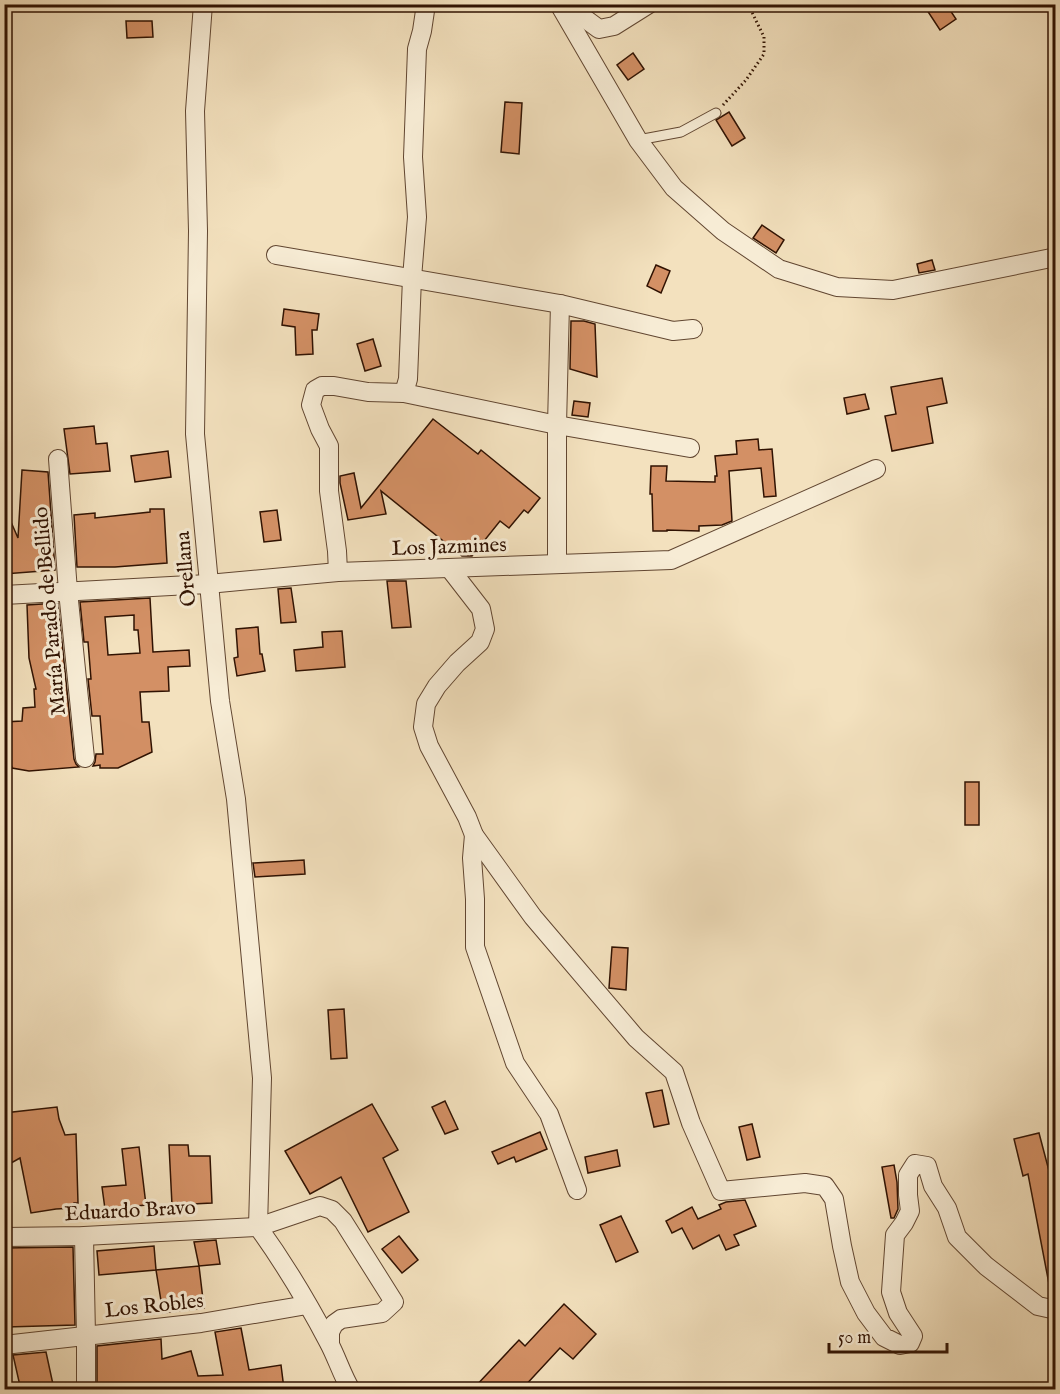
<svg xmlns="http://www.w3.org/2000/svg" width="1060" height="1394" viewBox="0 0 1060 1394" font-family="'IM FELL English',serif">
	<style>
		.building { fill: #d39065; stroke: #301202; stroke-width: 1.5; fill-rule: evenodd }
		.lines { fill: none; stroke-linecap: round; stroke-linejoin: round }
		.service-casing { stroke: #614631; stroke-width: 11 }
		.minor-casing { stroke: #614631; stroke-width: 20 }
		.path { stroke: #301202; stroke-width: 3; stroke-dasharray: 1.5 3; stroke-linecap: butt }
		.service { stroke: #f7ecd5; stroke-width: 9 }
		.minor { stroke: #f7ecd5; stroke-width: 18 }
		.labels { text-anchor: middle; stroke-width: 6; stroke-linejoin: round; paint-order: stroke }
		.street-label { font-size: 21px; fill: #301202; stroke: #f7ecd5 }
	</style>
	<rect width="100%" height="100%" fill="#f3e1be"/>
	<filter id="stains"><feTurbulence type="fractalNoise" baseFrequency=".00333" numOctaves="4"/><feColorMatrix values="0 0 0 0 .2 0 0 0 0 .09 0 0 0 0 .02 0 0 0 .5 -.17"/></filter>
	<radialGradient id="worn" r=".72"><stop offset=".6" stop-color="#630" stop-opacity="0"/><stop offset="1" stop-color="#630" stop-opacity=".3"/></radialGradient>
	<g class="building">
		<path d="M923,4H946L956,19L940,30Z"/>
		<path d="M126,21H152L153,37L127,38Z"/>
		<path d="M633,53L644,69L628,80L617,65Z"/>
		<path d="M505,102L522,103L519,154L501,152Z"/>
		<path d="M729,112L745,138L732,146L716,120Z"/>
		<path d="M762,225L784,240L776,253L753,238Z"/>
		<path d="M932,260L935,270L919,273L917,264Z"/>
		<path d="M656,265L670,271L661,293L647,286Z"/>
		<path d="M284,309L319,314L317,330H312L313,354L296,355L295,327L282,325Z"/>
		<path d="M571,321H584L595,324L597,377L570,369Z"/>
		<path d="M373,339L381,366L365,371L357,344Z"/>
		<path d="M942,378L947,403L927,407L933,443L892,451L885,416L896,414L891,387Z"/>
		<path d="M865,394L869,409L847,414L844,398Z"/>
		<path d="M574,401L590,403L588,417L572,415Z"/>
		<path d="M433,419L478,454L481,450L540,498L528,513L524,510L509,528L500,521L472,556H462L381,491L386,514L348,520L340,483V476L354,473L361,508Z"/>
		<path d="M94,426L96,444L107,443L110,471L70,474L64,429Z"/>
		<path d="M758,439L759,450L772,449L776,496L764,497L761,468L729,471L732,521L722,525L699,526V531L667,530V531H653L652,494H650L651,466H667L666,481L715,482V476H717L715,456L737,454L736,441Z"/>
		<path d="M168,451L171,477L135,482L131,456Z"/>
		<path d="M22,470L48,472L55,570L4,574V506L18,538Z"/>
		<path d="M150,509H164L167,563L115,567H77L74,515L95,513V518L150,512Z"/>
		<path d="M277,510L281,540L264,542L260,512Z"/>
		<path d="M387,581H406L411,627L392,628Z"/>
		<path d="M291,588L296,622L281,623L278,589Z"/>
		<path d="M150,598L153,652L189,650L190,666L168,667L169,691L140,692L142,722H149L152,752L118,768H100V765L93,766L95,762L96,754H103L100,716H92L88,679H91L88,642H84L80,602ZM134,615V630H138L140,653L108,655L105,617Z"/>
		<path d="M58,603L74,759L76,764L79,767L29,771L12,768L8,753L4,754V722L22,721L23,708L35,707L34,689H36L29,658L27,605Z"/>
		<path d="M258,627L260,654H262L265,671L237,676L234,658L238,657L236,629Z"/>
		<path d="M342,631L345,667L296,671L294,650L323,647L322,632Z"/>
		<rect x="965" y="782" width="14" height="43"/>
		<path d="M304,860L305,874L255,877L253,863Z"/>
		<path d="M612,947L628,948L626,990L609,988Z"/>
		<path d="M344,1009L347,1058L331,1059L328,1010Z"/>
		<path d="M662,1090L669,1124L654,1127L646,1093Z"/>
		<path d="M445,1101L458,1129L445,1134L432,1107Z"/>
		<path d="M372,1104L398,1150L383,1158L409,1212L368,1232L341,1177L310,1194L285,1151Z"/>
		<path d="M57,1107L59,1119L65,1135L76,1134L78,1203H74V1208L56,1209L31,1213L20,1158L4,1167V1113Z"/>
		<path d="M752,1124L760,1157L747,1160L739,1127Z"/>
		<path d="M540,1132L547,1149L516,1162L514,1157L498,1164L492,1152Z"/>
		<path d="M1039,1133L1053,1186L1050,1187L1056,1215V1284H1049L1028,1174L1023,1176L1014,1139Z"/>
		<path d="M169,1145H188L189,1156H210L212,1203L172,1205Z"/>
		<path d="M139,1147L146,1205L105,1209L102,1187L126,1185L122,1149Z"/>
		<path d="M617,1150L620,1166L588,1173L585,1157Z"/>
		<path d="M894,1165L897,1182L898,1209L894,1218H891L882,1167Z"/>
		<path d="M745,1200L756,1226L734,1235L739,1245L726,1250L719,1235L693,1249L682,1228L672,1233L666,1221L692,1207L698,1219L721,1209L719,1205L726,1202Z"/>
		<path d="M621,1216L638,1252L616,1262L600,1225Z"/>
		<path d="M399,1236L418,1260L402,1273L382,1249Z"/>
		<path d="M216,1240L220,1264L199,1266L194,1242Z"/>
		<path d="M154,1246L156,1270L99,1275L97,1251Z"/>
		<path d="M73,1247L75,1325L7,1327L4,1248Z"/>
		<path d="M199,1266L204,1308L163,1313L156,1270Z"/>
		<path d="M564,1304L596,1334L573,1359L560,1348L522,1389H473L519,1340L525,1346Z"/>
		<path d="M241,1328L249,1370L281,1365L284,1389H97V1346L161,1339L162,1359L191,1351L198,1376L223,1375L215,1332Z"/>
		<path d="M46,1352L54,1389H37L36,1383L20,1386L13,1355Z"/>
	</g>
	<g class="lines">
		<g class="service-casing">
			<path id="service" d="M638,140L681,132L716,113"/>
		</g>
		<g class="minor-casing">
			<g id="minor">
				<path d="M203,4L195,111L198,231L195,434L220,701L236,799L262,1078L258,1227C284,1263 308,1303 329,1343C337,1358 342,1375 351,1390"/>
				<path d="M559,4L638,140L674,188L723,231L779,269L837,287L893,290L1056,257"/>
				<path d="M565,4L599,29L614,26L649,4"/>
				<path d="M276,255L560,304L673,331L693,329"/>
				<path d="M404,393L408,379L412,278L417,217L413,157L417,49L422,31L426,4"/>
				<path d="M58,459L68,591L85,758"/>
				<path d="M557,564V425L560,304"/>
				<path d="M450,569L481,609L485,629L480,642L457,663L437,686L426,704L423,727L429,746L467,817L474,835L533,917L636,1038L674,1072L691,1123L721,1191L805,1183L825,1186L834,1199L842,1246L850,1282L866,1313L884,1337L900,1345L910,1343L913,1336L898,1313L891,1292L895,1235L904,1223L910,1211L908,1195V1175L915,1164L927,1166L933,1186L947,1208L957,1237L986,1266L1038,1306L1056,1310"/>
				<path d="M338,572L337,551L329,491V446L320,429L311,405L315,390L322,386H334L368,392L404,393L557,425L690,448"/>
				<path d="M4,595L208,584L338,572L671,560L876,469"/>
				<path d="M474,835L472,858L475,899V947L515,1063L549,1114L577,1190"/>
				<path d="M84,1236L86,1335V1390"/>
				<path d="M4,1237L84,1236L258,1227L320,1206L332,1210L343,1221L394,1302L382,1313L341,1319L334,1324L330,1332V1344"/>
				<path d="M4,1345L201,1323L307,1305"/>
			</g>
		</g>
		<path class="path" d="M723,105L746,80L764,54V37L748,4"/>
		<use href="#service" class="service"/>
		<use href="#minor" class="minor"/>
	</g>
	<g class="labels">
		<g class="street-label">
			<text transform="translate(449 546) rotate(-2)" y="7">Los Jazmines</text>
			<text transform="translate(185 569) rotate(-95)" y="7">Orellana</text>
			<text transform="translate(49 611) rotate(-95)" y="7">María Parado de Bellido</text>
			<text transform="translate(130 1210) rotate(-3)" y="7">Eduardo Bravo</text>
			<text transform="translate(154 1305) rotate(-6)" y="7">Los Robles</text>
		</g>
	</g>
	<rect width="1060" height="1394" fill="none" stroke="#f3e1be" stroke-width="24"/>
	<rect x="6" y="6" width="1048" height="1382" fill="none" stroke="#301202" stroke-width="3"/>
	<rect x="12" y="12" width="1036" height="1370" fill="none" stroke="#301202" stroke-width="1.5"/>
	<path d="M829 1343v9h118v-9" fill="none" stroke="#301202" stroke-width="3"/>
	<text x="838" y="1343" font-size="18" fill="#301202" stroke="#f7ecd5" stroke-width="4.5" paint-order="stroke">50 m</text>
	<rect width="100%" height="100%" filter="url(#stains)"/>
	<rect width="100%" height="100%" fill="url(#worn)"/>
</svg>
